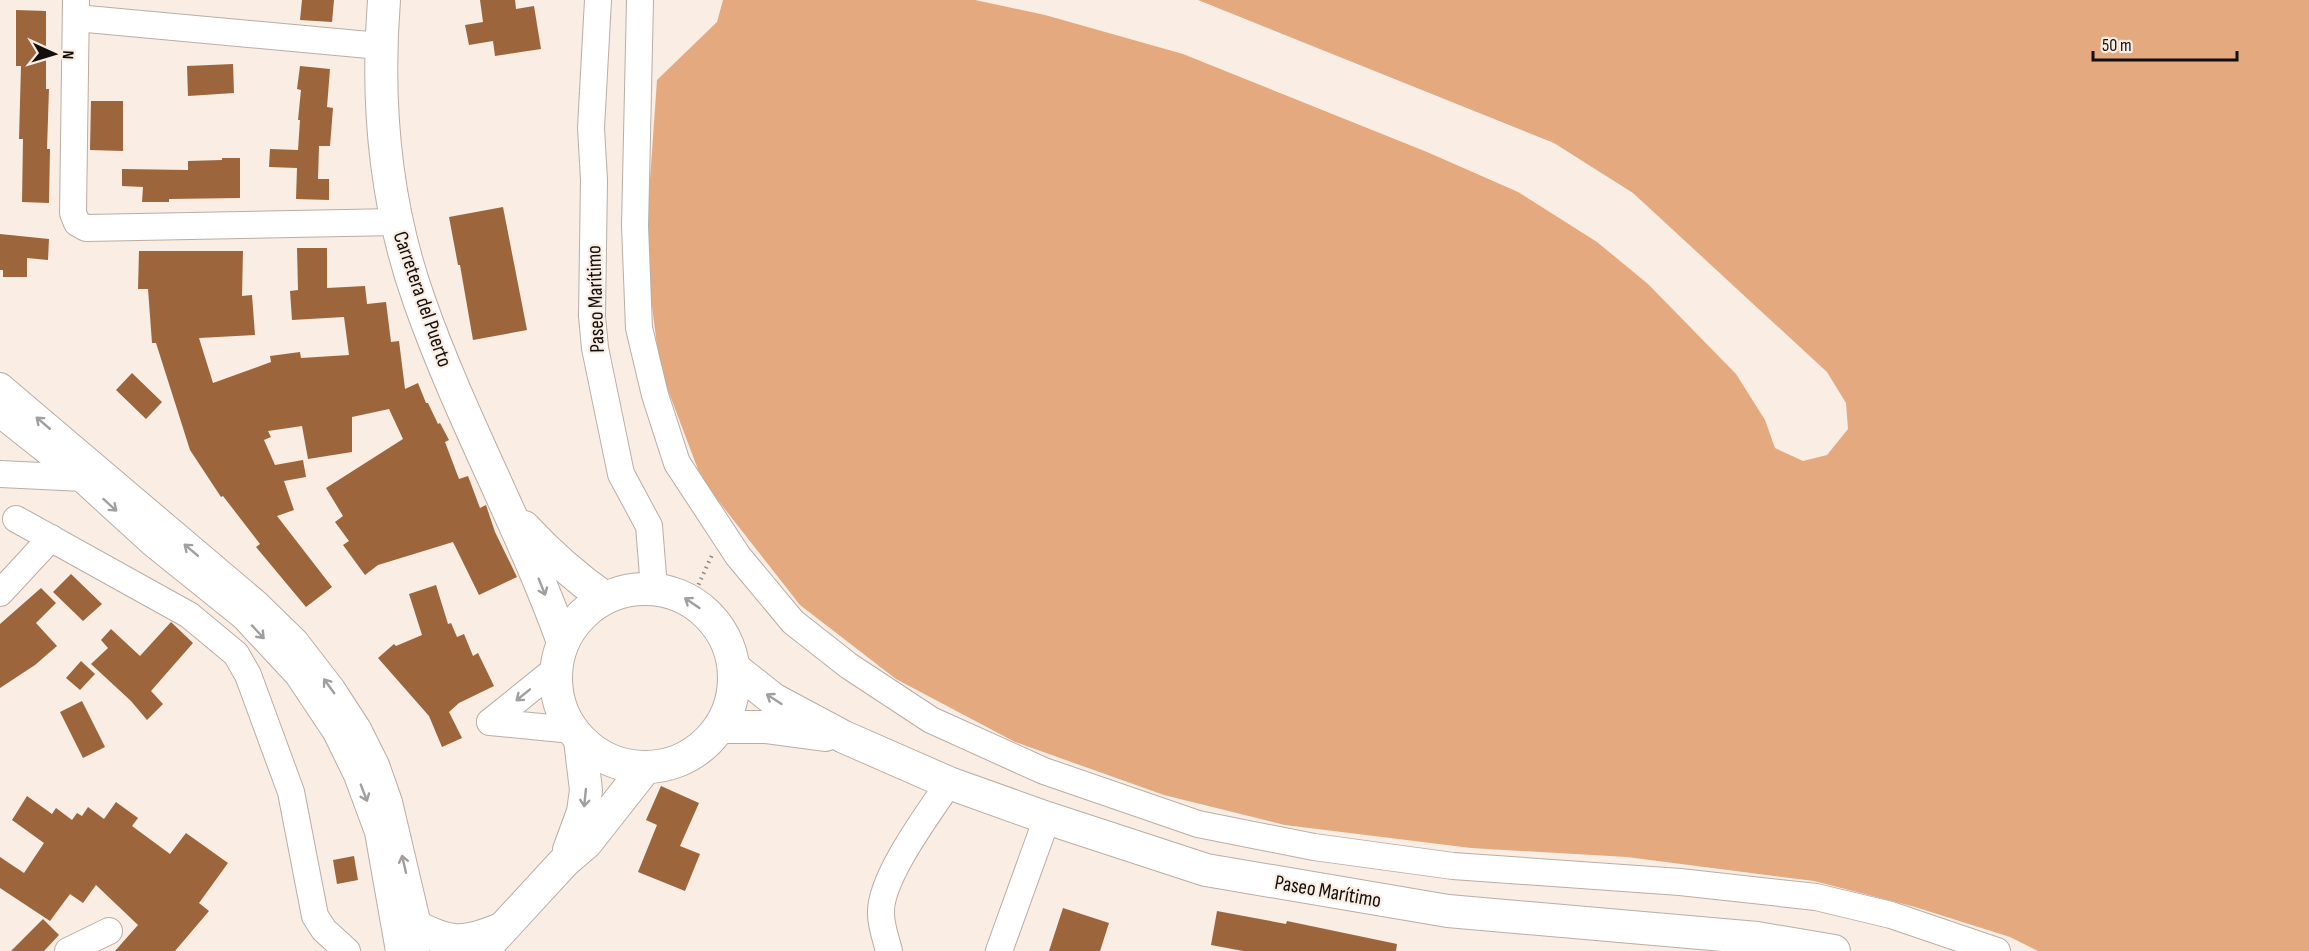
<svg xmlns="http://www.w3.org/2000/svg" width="2309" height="951" viewBox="0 0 2309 951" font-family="'Sofia Sans Condensed',sans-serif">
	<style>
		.water { fill: #e4a97e }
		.pier { fill: #f9ede4 }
		.building { fill: #9c653b }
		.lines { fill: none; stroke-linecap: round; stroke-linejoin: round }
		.minor-casing { stroke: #b9ada5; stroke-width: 28 }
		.major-casing { stroke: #b9ada5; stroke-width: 34 }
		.path { stroke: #908882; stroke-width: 4; stroke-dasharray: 1.5 4.5; stroke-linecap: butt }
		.minor { stroke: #fff; stroke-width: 26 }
		.major { stroke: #fff; stroke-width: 32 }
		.oneway { stroke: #a19f9e }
		.labels { text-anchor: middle; stroke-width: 4.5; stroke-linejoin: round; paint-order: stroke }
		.street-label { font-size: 21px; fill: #130f0c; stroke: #f9ede4 }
	</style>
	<rect width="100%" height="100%" fill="#f9ede4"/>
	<path class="water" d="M723,0H2309V951H2038L2010,937L1915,907L1814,881L1627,857L1471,848L1285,825L1164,795L1015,742L896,679L800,605L702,480L660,369L645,251L657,80L717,22Z"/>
	<path class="pier" d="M975,0H1198L1554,143L1633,193L1827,372L1846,403L1848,429L1827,455L1803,461L1775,448L1765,420L1736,374L1648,284L1597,242L1518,192L1427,152L1183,54L1045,15Z"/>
	<g class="building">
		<path d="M302,0H334L332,22L300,20Z"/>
		<path d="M480,0H515L516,9L534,6L541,49L495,56L493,41L469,45L465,25L483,22Z"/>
		<path d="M16,10L46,11V89H49L47,149H50L49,203L22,202L23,139H19L21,66H16Z"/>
		<path d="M233,64L234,93L188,96L187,66Z"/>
		<path d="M300,66L330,69L327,107L333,108L330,146H319L318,179H329V200L296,199L297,168L269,167L270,149L298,150L300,120H298L301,90L297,89Z"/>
		<path d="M91,101H123V151L90,150Z"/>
		<path d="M222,158H240V198L169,199V202H142L143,187L122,186V169L188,170V161L222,160Z"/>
		<path d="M503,207L527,330L473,340L460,265H458L449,217Z"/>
		<path d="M0,234L49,239L48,260L27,258V277H3V270H0Z"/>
		<path d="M297,248H327V288L365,286L367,304L386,302L391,342L399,341L405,389L418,383L426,403H428L438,424L440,423L449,440L445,442L459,479L468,476L480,508L486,505L495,532L517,577L479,595L453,542L378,565L365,575L343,545L349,541L335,522L343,516L326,488L403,439L389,409L352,417V452L308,459L302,426L268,431L271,437L264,440L275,465L303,460L306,477L284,481L294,510L277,516L332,587L306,607L256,547L260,544L223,496L221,497L190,450L156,343H152L148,289H138L139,251H243L242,296L252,295L255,335L199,338L213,383L271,362L270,356L300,352L301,358L349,355L344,317L292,320L290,291L298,290Z"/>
		<path d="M132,373L162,402L146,419L116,390Z"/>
		<path d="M71,574L102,604L83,621L53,592Z"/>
		<path d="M436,585L448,624L451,623L457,637L464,634L473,656L478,653L494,686L459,703L449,712L462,738L442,747L429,716L378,658L394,644L396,646L422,635L409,594Z"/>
		<path d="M41,588L56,603L36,623L57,646L35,665L0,688V624Z"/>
		<path d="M171,622L193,643L151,691L163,704L147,720L131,701L91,664L108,648L101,640L111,629L140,656Z"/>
		<path d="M81,661L95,674L80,690L66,678Z"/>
		<path d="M82,701L105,747L83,758L60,712Z"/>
		<path d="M661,786L699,803L680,846L700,854L685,891L638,872L657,825L646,820Z"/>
		<path d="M27,796L52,814L56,808L72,820L77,813L82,816L88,807L104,819L116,802L138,818L132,826L170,854L186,833L228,863L199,903L209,911L175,951H115L138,925L96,885L83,903L70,894L50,921L0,888V857L24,873L44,843L12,820Z"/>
		<path d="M354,856L358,880L337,884L333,860Z"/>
		<path d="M1063,908L1109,923L1100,951H1049Z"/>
		<path d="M1217,911L1286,924L1287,921L1397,944L1396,951H1243L1211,945Z"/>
		<path d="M43,919L59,935L44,951H11Z"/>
	</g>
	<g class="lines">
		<g class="minor-casing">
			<g id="minor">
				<path d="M76,0L73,213L77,223L86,228L396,222"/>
				<path d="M598,0L591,128L594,180L592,316L595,348L621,474L649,526L654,588"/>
				<path d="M640,0L635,226L639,328L655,395L677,463L738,556L793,622L849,666L931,720L1044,771L1198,824L1314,847L1453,866L1680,882L1816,897L1891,915L1997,951"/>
				<path d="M76,18L380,46"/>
				<path d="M0,386L257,604L295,641L332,689L358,729L376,765L389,802L417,921L413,925L416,951"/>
				<path d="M0,414L82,479L151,542L243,616L298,675L336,732L357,775L378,832L399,951"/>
				<path d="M0,474L83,478"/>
				<path d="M16,519L189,615L236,654L248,675L291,792L315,916L324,930L347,951"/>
				<path d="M0,593L51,538"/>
				<path d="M490,722L557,668"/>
				<path d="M490,722L572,730"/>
				<path d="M68,951L109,931"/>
				<path d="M889,951C886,939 881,926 881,914C879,879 929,813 949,783"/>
				<path d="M999,951L1047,818"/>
			</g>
		</g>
		<g class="major-casing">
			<g id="major">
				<path d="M384,0C376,101 385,204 419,300C460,417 521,526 563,642"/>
				<path d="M524,527C549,554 575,577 605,598"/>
				<circle cx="645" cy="678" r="89"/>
				<path d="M734,668L773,699L844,737L949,783L1047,818L1206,870L1448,911L1757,938L1834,951"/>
				<path d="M720,727H765L825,735"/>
				<path d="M569,850L583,812L586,790L580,740"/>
				<path d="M413,925C449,944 463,945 501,929"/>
				<path d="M482,951L564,862L586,843L645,768"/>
			</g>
		</g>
		<path class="path" d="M691,601L712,555"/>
		<use href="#minor" class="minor"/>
		<use href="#major" class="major"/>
	</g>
	<defs><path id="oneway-shaft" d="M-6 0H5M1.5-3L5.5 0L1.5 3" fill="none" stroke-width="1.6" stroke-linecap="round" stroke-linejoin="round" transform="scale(1.5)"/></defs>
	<g class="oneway">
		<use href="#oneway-shaft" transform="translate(43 423) rotate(-140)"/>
		<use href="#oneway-shaft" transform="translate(110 505) rotate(42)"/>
		<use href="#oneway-shaft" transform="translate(191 550) rotate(-140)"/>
		<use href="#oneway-shaft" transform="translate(542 587) rotate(68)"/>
		<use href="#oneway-shaft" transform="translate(692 603) rotate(-146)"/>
		<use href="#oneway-shaft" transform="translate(258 632) rotate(47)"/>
		<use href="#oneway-shaft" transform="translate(329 686) rotate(-126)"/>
		<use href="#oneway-shaft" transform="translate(523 695) rotate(141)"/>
		<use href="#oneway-shaft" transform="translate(774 699) rotate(-147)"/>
		<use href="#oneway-shaft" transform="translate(364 793) rotate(69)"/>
		<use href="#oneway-shaft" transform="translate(585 798) rotate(96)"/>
		<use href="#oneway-shaft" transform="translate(404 864) rotate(-103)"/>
	</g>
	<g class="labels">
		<g class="street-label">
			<text transform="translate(423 299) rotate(71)" y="7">Carretera del Puerto</text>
			<text transform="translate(595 299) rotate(-92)" y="7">Paseo Marítimo</text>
			<text transform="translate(1328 891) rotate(10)" y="7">Paseo Marítimo</text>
		</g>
	</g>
	<g transform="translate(54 54) rotate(94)" stroke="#f9ede4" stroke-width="4.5" paint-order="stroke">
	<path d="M0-4.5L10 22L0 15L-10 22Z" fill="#130f0c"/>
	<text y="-9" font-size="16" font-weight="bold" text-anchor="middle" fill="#130f0c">N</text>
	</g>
	<path d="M2093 51v9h144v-9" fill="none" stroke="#130f0c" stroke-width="3"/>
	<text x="2102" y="51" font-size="18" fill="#130f0c" stroke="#f9ede4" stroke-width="4.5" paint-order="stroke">50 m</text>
</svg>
